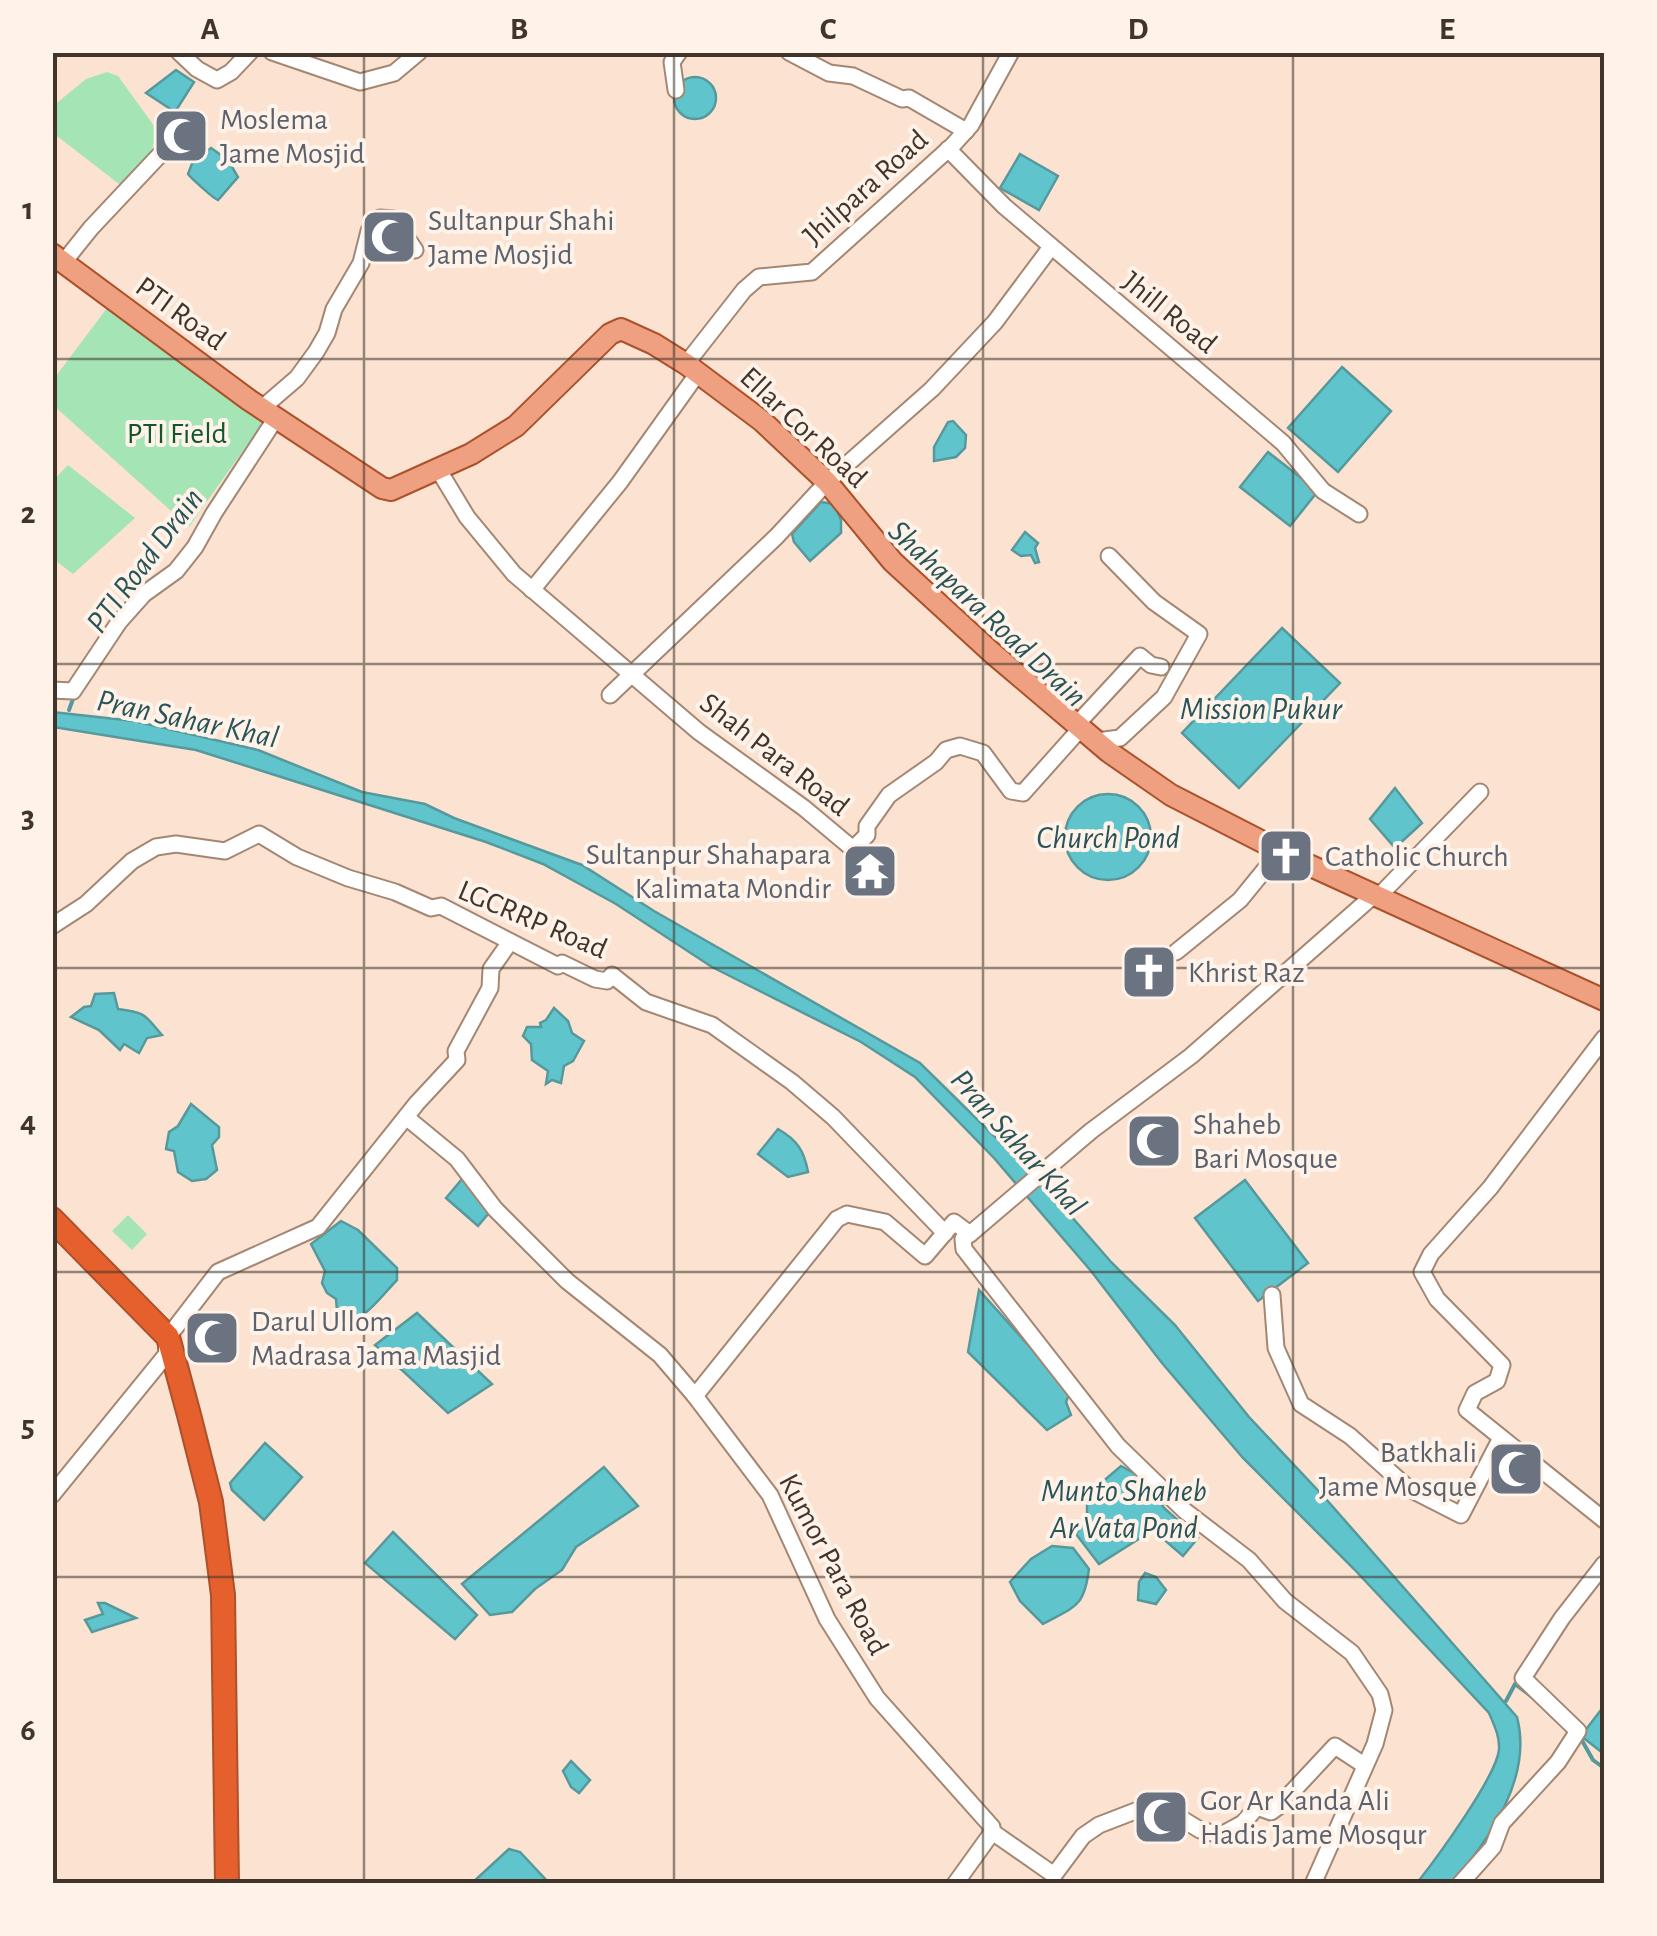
<svg xmlns="http://www.w3.org/2000/svg" width="1657" height="1936" viewBox="0 0 1657 1936" font-family="'Alegreya Sans',sans-serif">
	<style>
		.green { fill: #a5e4b4 }
		.water { fill: #60c4cc; stroke: #56999c; stroke-width: 2.5 }
		.lines { fill: none; stroke-linecap: round; stroke-linejoin: round }
		.stream { stroke: #56999c; stroke-width: 4 }
		.minor-casing { stroke: #a48773; stroke-width: 19 }
		.major-casing { stroke: #ab512c; stroke-width: 24 }
		.highway-casing { stroke: #ab512c; stroke-width: 26 }
		.minor { stroke: #fff; stroke-width: 15 }
		.major { stroke: #efa081; stroke-width: 20 }
		.highway { stroke: #e5602d; stroke-width: 22 }
		.grid { fill: none; stroke: #40342b; stroke-width: 2.5; stroke-opacity: 0.55 }
		.labels { text-anchor: middle; stroke-width: 8; stroke-linejoin: round; paint-order: stroke }
		.worship-label { font-size: 30px; fill: #5b616d; stroke: #fff2e9; text-anchor: start }
		.street-label { font-size: 30px; fill: #40342b; stroke: #fff2e9 }
		.park-label { font-size: 30px; fill: #10582c; stroke: #fff2e9 }
		.water-label { font-size: 32px; font-style: italic; fill: #295559; stroke: #fff2e9 }
		.neatline { fill: none; stroke: #40342b; stroke-width: 4 }
		.grid-label { font-size: 32px; text-anchor: middle; font-weight: bold; fill: #40342b }
	</style>
	<rect width="100%" height="100%" fill="#fbe2d1"/>
	<g class="green">
		<path d="M107,72L118,76L157,130L151,154L123,187L53,133L52,107L86,79Z"/>
		<path d="M107,308L264,421L189,527L53,405V380Z"/>
		<path d="M68,465L135,518L73,574L52,558L53,481Z"/>
		<path d="M128,1215L147,1234L132,1250L112,1231Z"/>
	</g>
	<g class="water">
		<path d="M176,70L194,82L175,112L146,93Z"/>
		<circle cx="695" cy="98" r="21"/>
		<path d="M211,148L228,160L238,177L218,200C214,199 191,178 188,174L193,161Z"/>
		<path d="M1020,154L1058,176L1039,210L1000,188Z"/>
		<path d="M1342,367L1391,411L1338,472L1288,428Z"/>
		<path d="M953,421L966,435L965,448L956,457L934,461V447L948,422Z"/>
		<path d="M1268,452L1318,491L1290,526L1240,487Z"/>
		<path d="M821,502L834,504L841,520V533L810,561L794,542L792,534Z"/>
		<path d="M1025,532L1038,543L1035,548L1039,562L1035,563L1031,555L1021,556L1012,550Z"/>
		<path d="M1282,628L1340,683L1239,788L1182,733Z"/>
		<path d="M52,712L134,721L258,750L362,792L425,804L454,818L582,865L654,911L920,1063L1045,1186L1111,1262L1175,1325L1249,1417L1326,1499L1517,1717C1533,1778 1489,1839 1453,1883H1417C1436,1859 1496,1777 1499,1750C1500,1736 1494,1725 1489,1713L1354,1569L1243,1458L1162,1363L1091,1271L994,1158L915,1077L861,1042L712,967L616,904L543,864L486,842L196,750L53,727Z"/>
		<path d="M1395,788L1422,823L1395,848L1370,819Z"/>
		<circle cx="1108" cy="837" r="43"/>
		<path d="M114,993L118,1009C148,1013 144,1015 162,1035L147,1038L139,1053L124,1044L120,1050L99,1030L71,1017L84,1007L91,1006L95,994Z"/>
		<path d="M554,1008L568,1021L572,1033L584,1041L573,1061L564,1066L561,1083L552,1080L546,1084L548,1071L532,1060L531,1044L523,1036L527,1027H541L540,1023L546,1020Z"/>
		<path d="M191,1104L219,1127V1137L212,1145L217,1170L206,1179L192,1181L178,1172L174,1151L166,1149L169,1132L178,1126Z"/>
		<path d="M778,1129C797,1140 804,1150 808,1172L788,1177L758,1154Z"/>
		<path d="M462,1179L494,1207L478,1226L446,1198Z"/>
		<path d="M1245,1180L1308,1263L1258,1301L1195,1218Z"/>
		<path d="M341,1221L358,1230L397,1268V1280C381,1296 362,1326 338,1322L336,1299L327,1293L322,1283L325,1271L311,1244Z"/>
		<path d="M979,1290L1070,1392L1066,1402L1071,1415L1047,1430L968,1352Z"/>
		<path d="M417,1313L492,1384L448,1413L375,1345Z"/>
		<path d="M265,1443L302,1477L264,1520L232,1490L230,1483Z"/>
		<path d="M1121,1466L1147,1480L1164,1508L1198,1538L1183,1556L1153,1530L1099,1564L1076,1534L1087,1517V1495Z"/>
		<path d="M604,1467L638,1506L576,1547L562,1570L535,1589L512,1612L490,1615L462,1584Z"/>
		<path d="M393,1532L477,1615L455,1639L365,1563Z"/>
		<path d="M1052,1546L1073,1548L1089,1569C1084,1607 1076,1606 1043,1624L1020,1601L1010,1582L1031,1559Z"/>
		<path d="M1145,1573L1156,1577L1166,1590L1156,1604L1138,1600L1139,1582Z"/>
		<path d="M98,1603H105L136,1618L92,1632L85,1620L103,1614Z"/>
		<path d="M1604,1706V1754L1581,1736Z"/>
		<path d="M571,1761L590,1780L579,1793L571,1787L563,1771Z"/>
		<path d="M509,1849L520,1852L549,1883H472Z"/>
	</g>
	<g class="lines">
		<g class="stream">
			<path d="M69,710L74,696"/>
			<path d="M1506,1701L1515,1684L1535,1699"/>
			<path d="M1580,1737L1593,1760L1604,1768"/>
		</g>
		<g class="minor-casing">
			<g id="minor">
				<path d="M179,52L197,69L217,80L231,72L250,52"/>
				<path d="M272,52L360,82L394,73L419,52"/>
				<path d="M789,52L829,73L853,76L902,99L909,98L966,131"/>
				<path d="M676,90L672,62L679,52"/>
				<path d="M948,149L1004,206L1283,443L1323,491L1359,514"/>
				<path d="M63,263L91,228L170,144"/>
				<path d="M686,364L744,290L759,277L812,272L952,146L971,125L1011,52"/>
				<path d="M261,409L297,378L316,352L327,333L334,309L361,263L369,231L380,218L394,219L415,250"/>
				<path d="M438,469L467,517L514,574L699,732L804,808L853,849L867,835V826L889,795L936,762L946,750L960,746L983,753L1011,791L1023,793L1081,728"/>
				<path d="M532,590L620,482L698,373"/>
				<path d="M52,690L73,691L119,622L144,594L176,571L195,547L214,513L276,418"/>
				<path d="M610,695L777,536L827,482L932,389L995,322L1051,247"/>
				<path d="M1077,724L1140,656L1151,665L1161,667"/>
				<path d="M1097,741L1120,738L1164,697L1199,634L1154,602L1109,556"/>
				<path d="M1378,897L1480,792"/>
				<path d="M52,926L86,904L132,861L156,847L176,844L225,851L259,834L297,857L348,878L395,892L431,908L441,906L558,966L562,963L595,979L607,981L612,975L646,1002L712,1025L792,1082L833,1117L945,1233"/>
				<path d="M1176,952L1240,900L1280,851"/>
				<path d="M1604,1038L1490,1188L1431,1254L1422,1272L1437,1299L1502,1365L1497,1381L1475,1393L1467,1410L1604,1520"/>
				<path d="M406,1117L457,1159L495,1209L567,1281L660,1355L695,1396L770,1495L827,1619L877,1698L992,1827L991,1834L955,1884"/>
				<path d="M970,1234L1091,1131L1191,1056L1374,895"/>
				<path d="M1272,1295L1276,1348L1301,1404L1350,1436L1408,1488L1461,1515L1501,1438"/>
				<path d="M695,1396L837,1219L847,1214L885,1222L925,1256L954,1222L970,1234L963,1239L964,1249L1118,1446L1185,1511L1249,1560L1285,1601L1352,1653L1380,1694L1384,1710L1375,1744L1313,1884"/>
				<path d="M52,1495L166,1355L168,1337L218,1272L318,1227L417,1103L457,1060L456,1051L490,988L491,969L510,942"/>
				<path d="M991,1831L1054,1875L1083,1836L1099,1825L1156,1803L1200,1830L1221,1835L1243,1823L1257,1807L1271,1812L1278,1807L1335,1746L1364,1765"/>
				<path d="M1460,1884L1493,1847L1502,1823L1558,1762L1578,1731L1523,1678L1562,1618L1604,1564"/>
			</g>
		</g>
		<g class="major-casing">
			<path id="major" d="M52,254L249,400L382,488L391,490L471,454L516,426L610,334L621,329L654,344L686,364L762,421L827,482L893,562L990,651L1109,752L1171,795L1300,861L1604,1000"/>
		</g>
		<g class="highway-casing">
			<path id="highway" d="M52,1219L168,1337L189,1415L211,1502L223,1595L227,1884"/>
		</g>
		<use href="#minor" class="minor"/>
		<use href="#major" class="major"/>
		<use href="#highway" class="highway"/>
	</g>
	<path class="grid" d="M364,52V1884M674,52V1884M983,52V1884M1293,52V1884M52,359H1604M52,664H1604M52,968H1604M52,1272H1604M52,1577H1604"/>
	<defs>
		<g id="mosque-square" transform="scale(2.875)"><rect x="-9" y="-9" width="18" height="18" rx="4" fill="#6b7280" stroke="#fff2e9"/><path d="M3.5-4.9A6 6 0 1 0 3.5 4.9A5 5 0 1 1 3.5-4.9Z" fill="#fff"/></g>
		<g id="church-square" transform="scale(2.875)"><rect x="-9" y="-9" width="18" height="18" rx="4" fill="#6b7280" stroke="#fff2e9"/><path d="M-1.2-6h2.4v3.5h3.3v2.4h-3.3V6h-2.4V-.1h-3.3v-2.4h3.3Z" fill="#fff"/></g>
		<g id="temple-square" transform="scale(2.875)"><rect x="-9" y="-9" width="18" height="18" rx="4" fill="#6b7280" stroke="#fff2e9"/><path d="M0-6L5-2H3V0L6.5 2.5H4V6H1.5V3h-3V6H-4V2.5H-6.5L-3 0V-2H-5Z" fill="#fff"/></g>
	</defs>
	<g fill-rule="evenodd">
		<use href="#mosque-square" x="181" y="136"/>
		<use href="#mosque-square" x="389" y="237"/>
		<use href="#church-square" x="1286" y="856"/>
		<use href="#temple-square" x="870" y="871"/>
		<use href="#church-square" x="1149" y="972"/>
		<use href="#mosque-square" x="1154" y="1141"/>
		<use href="#mosque-square" x="212" y="1338"/>
		<use href="#mosque-square" x="1516" y="1469"/>
		<use href="#mosque-square" x="1161" y="1817"/>
	</g>
	<g class="labels">
		<g class="worship-label">
			<text x="220" y="129">Moslema<tspan x="220" dy="34">Jame Mosjid</tspan></text>
			<text x="428" y="230">Sultanpur Shahi<tspan x="428" dy="34">Jame Mosjid</tspan></text>
			<text x="831" y="864" text-anchor="end">Sultanpur Shahapara<tspan x="831" dy="34">Kalimata Mondir</tspan></text>
			<text x="1325" y="866">Catholic Church</text>
			<text x="1188" y="982">Khrist Raz</text>
			<text x="1193" y="1134">Shaheb<tspan x="1193" dy="34">Bari Mosque</tspan></text>
			<text x="251" y="1331">Darul Ullom<tspan x="251" dy="34">Madrasa Jama Masjid</tspan></text>
			<text x="1477" y="1462" text-anchor="end">Batkhali<tspan x="1477" dy="34">Jame Mosque</tspan></text>
			<text x="1200" y="1810">Gor Ar Kanda Ali<tspan x="1200" dy="34">Hadis Jame Mosqur</tspan></text>
		</g>
		<g class="street-label">
			<text transform="translate(865 187) rotate(-42)" y="10">Jhilpara Road</text>
			<text transform="translate(1170 312) rotate(39)" y="10">Jhill Road</text>
			<text transform="translate(181 313) rotate(36)" y="10">PTI Road</text>
			<text transform="translate(804 427) rotate(43)" y="10">Ellar Cor Road</text>
			<text transform="translate(775 754) rotate(38)" y="10">Shah Para Road</text>
			<text transform="translate(533 919) rotate(23)" y="10">LGCRRP Road</text>
			<text transform="translate(834 1564) rotate(62)" y="10">Kumor Para Road</text>
		</g>
		<g class="park-label">
			<text x="177" y="443">PTI Field</text>
		</g>
		<g class="water-label">
			<text transform="translate(144 560) rotate(-53)" y="11">PTI Road Drain</text>
			<text transform="translate(988 613) rotate(43)" y="11">Shahapara Road Drain</text>
			<text x="1261" y="719">Mission Pukur</text>
			<text transform="translate(188 718) rotate(12)" y="11">Pran Sahar Khal</text>
			<text x="1108" y="848">Church Pond</text>
			<text transform="translate(1019 1142) rotate(48)" y="11">Pran Sahar Khal</text>
			<text x="1124" y="1501">Munto Shaheb<tspan x="1124" dy="37">Ar Vata Pond</tspan></text>
		</g>
	</g>
	<rect width="1657" height="1936" fill="none" stroke="#fff2e9" stroke-width="110"/>
	<rect x="55" y="55" width="1547" height="1826" class="neatline"/>
	<g class="grid-label">
		<text x="210" y="39">A</text>
		<text x="519" y="39">B</text>
		<text x="828" y="39">C</text>
		<text x="1138" y="39">D</text>
		<text x="1447" y="39">E</text>
		<text x="28" y="219">1</text>
		<text x="28" y="523">2</text>
		<text x="28" y="827">3</text>
		<text x="28" y="1132">4</text>
		<text x="28" y="1436">5</text>
		<text x="28" y="1740">6</text>
	</g>
</svg>
